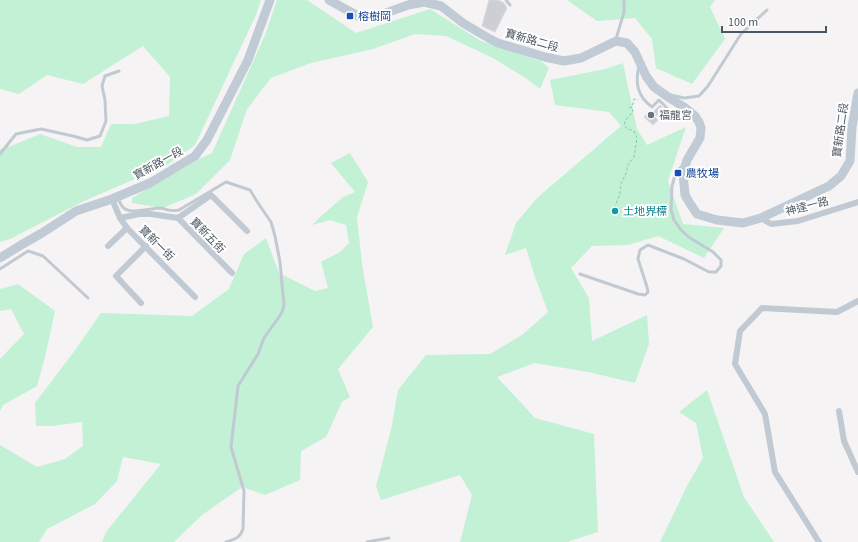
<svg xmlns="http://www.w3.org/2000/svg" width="858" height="542" viewBox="0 0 858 542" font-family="'Source Sans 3','Noto Sans TC',sans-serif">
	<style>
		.green { fill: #c3f1d5 }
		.building { fill: #cdcfd5; stroke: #d7d9de }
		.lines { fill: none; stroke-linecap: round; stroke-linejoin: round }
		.path { stroke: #7ad0a6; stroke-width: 1; stroke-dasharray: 3 2; stroke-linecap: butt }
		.lane { stroke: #c1cad2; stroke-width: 3 }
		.street { stroke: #c1cad2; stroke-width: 6 }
		.secondary { stroke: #c1cbd6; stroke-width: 9 }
		.transit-dot { fill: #1a4fb4; stroke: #fff; stroke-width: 1.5 }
		.worship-dot { fill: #6b7280; stroke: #fff; stroke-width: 1.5 }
		.culture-dot { fill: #0f9aa8; stroke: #fff; stroke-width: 1.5 }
		.labels { text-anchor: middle; stroke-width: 4; stroke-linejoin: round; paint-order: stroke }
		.transit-label { font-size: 11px; fill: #164399; stroke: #fff; text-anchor: start }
		.street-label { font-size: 11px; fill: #4a5661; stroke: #fff }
		.worship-label { font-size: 11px; fill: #5b616d; stroke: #fff; text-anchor: start }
		.culture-label { font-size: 11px; fill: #0d838f; stroke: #fff; text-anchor: start }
	</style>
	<rect width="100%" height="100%" fill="#f5f3f3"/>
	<g class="green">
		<path d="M0,0H261L256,15L195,145L167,165L84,201L10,239L0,242V149L11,146L40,134L77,147H101L111,124H135L169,116L170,77L143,46L83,84L47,75L19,94L0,89Z"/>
		<path d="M277,0H307L356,33L430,9L481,41L541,61L549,68L540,89L527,79L493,58L446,36L415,34L373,49L311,63L271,78L247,109L230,160L196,194L163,208L132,203V198L197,160L212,153L265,35Z"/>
		<path d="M567,0H715L710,7L725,39L692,84L656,68L652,39L635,18L597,21Z"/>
		<path d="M623,63L637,129L647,145L686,127L668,181L683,224L724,228L704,258L658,236L628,245L592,246L571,268L589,298L592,341L647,315L649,344L635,383L588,372L535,363L497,377L535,418L594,434L598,532L570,541L569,542H460L472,495L460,475L381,500L376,486L391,430L398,390L426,355L490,354L522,335L548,312L535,277L526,248L505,255L516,223L537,198L621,126L609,112L555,105L550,80L605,69Z"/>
		<path d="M350,153L368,182L357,217L362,264L373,327L338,369L350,397L342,402L326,437L301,451L300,480L265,495L242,487L202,515L174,542H102L106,532L161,464L123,457L117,481L95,504L47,529L39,542H0V445L37,467L65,459L83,446L82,422L52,426H36L35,403L73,353L101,313L192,316L229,289L244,254L266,238L279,273L315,291L328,288L321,262L340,252L349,243L346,225L330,220L312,225L320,217L343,197L355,192L331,163Z"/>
		<path d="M18,284L55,311L45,357L37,386L3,405L0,411V359L24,334L11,309L0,311V289Z"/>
		<path d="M707,390L744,497L774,542H660L688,484L703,458L696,423L679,412Z"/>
	</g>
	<g class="building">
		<path d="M489,0H498L504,3L507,8L495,32L482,26Z"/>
		<path d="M660,105L664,109L655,117L658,120L653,125L644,117L649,112L651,114Z"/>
	</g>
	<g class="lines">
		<g class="path">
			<path d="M629,108L632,107L634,99L638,100"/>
			<path d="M614,213L615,206L620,194V190L621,184L627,171V166L634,157L637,138L634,131C632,130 629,130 628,129C619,124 630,116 633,111L632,107"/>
		</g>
		<g class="lane">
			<path d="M506,0L510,5"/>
			<path d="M616,39L624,12V0"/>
			<path d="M639,65C635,83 637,96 652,107L659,100L672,113"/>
			<path d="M671,95L684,98L699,96L708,86L741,34L767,10"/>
			<path d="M0,154L16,134L41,129L73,136L87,140L100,136L106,121L105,100L102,86L105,76L119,71"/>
			<path d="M118,197C119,200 120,204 122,206C128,216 150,208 160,208C167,209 171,212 179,210L226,182L250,190L258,203L271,222L275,236L280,262L284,305L282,312L279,317L264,338L258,354L238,386L231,447L244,491L243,529C240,538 235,539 226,542"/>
			<path d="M0,269L28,251L43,256L88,298"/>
			<path d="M580,274L638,294L645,295L648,292L647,287L638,259L640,250L648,245L684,259L709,272H716L721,266V260L713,252L690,238L681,230L674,220L671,210L672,186L676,172L682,166"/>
			<path d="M367,542L389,538"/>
		</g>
		<g class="street">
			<path d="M112,199L120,218L127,228L195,297"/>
			<path d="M120,218L139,214H151L178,218L232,273"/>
			<path d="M178,218L211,195L247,231"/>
			<path d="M761,218L771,224L798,221L858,202"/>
			<path d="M108,246L127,228"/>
			<path d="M141,303L116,276L146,246"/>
			<path d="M839,411L844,441L858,472"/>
			<path d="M819,542L775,472L765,414L735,364L740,331L762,308L837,312L858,301"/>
		</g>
		<g class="secondary">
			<path d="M329,0L358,16L375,17L408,5L424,2L441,6L463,23L490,39L498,43L545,57L564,61L581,58L616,41L627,43L635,52L646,76L654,87L671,99L684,107L695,116L699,122L701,128L700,138L687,160L683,173L685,195L689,202L697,214L717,220L743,223L761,218L829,186L841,176L850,161L852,127L858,93"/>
			<path d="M0,258L21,245L42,233L76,211L112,199L150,183L195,156L207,140L248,60L270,0"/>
		</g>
	</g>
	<g class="transit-dot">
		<rect x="346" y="12" width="8" height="8" rx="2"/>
		<rect x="674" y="169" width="8" height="8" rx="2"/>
	</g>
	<circle class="worship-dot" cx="651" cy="115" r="4"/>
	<circle class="culture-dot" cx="615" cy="211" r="4"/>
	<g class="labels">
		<g class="transit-label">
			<text x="358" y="20">榕樹岡</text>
			<text x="686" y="177">農牧場</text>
		</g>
		<g class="street-label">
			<text transform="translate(532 40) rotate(16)" y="4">寶新路二段</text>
			<text transform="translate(840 130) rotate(-82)" y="4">寶新路二段</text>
			<text transform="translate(158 163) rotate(-29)" y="4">寶新路一段</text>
			<text transform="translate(807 206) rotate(-15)" y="4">神達一路</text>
			<text transform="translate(208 235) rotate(46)" y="4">寶新五街</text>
			<text transform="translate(157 243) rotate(45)" y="4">寶新一街</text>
		</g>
		<g class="worship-label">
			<text x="659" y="119">福龍宮</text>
		</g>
		<g class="culture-label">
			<text x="623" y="215">土地界標</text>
		</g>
	</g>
	<path d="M722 26v6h104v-6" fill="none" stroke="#4a5661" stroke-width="2"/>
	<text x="728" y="26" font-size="12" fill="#4a5661" stroke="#ffffff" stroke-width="3" paint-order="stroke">100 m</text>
</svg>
